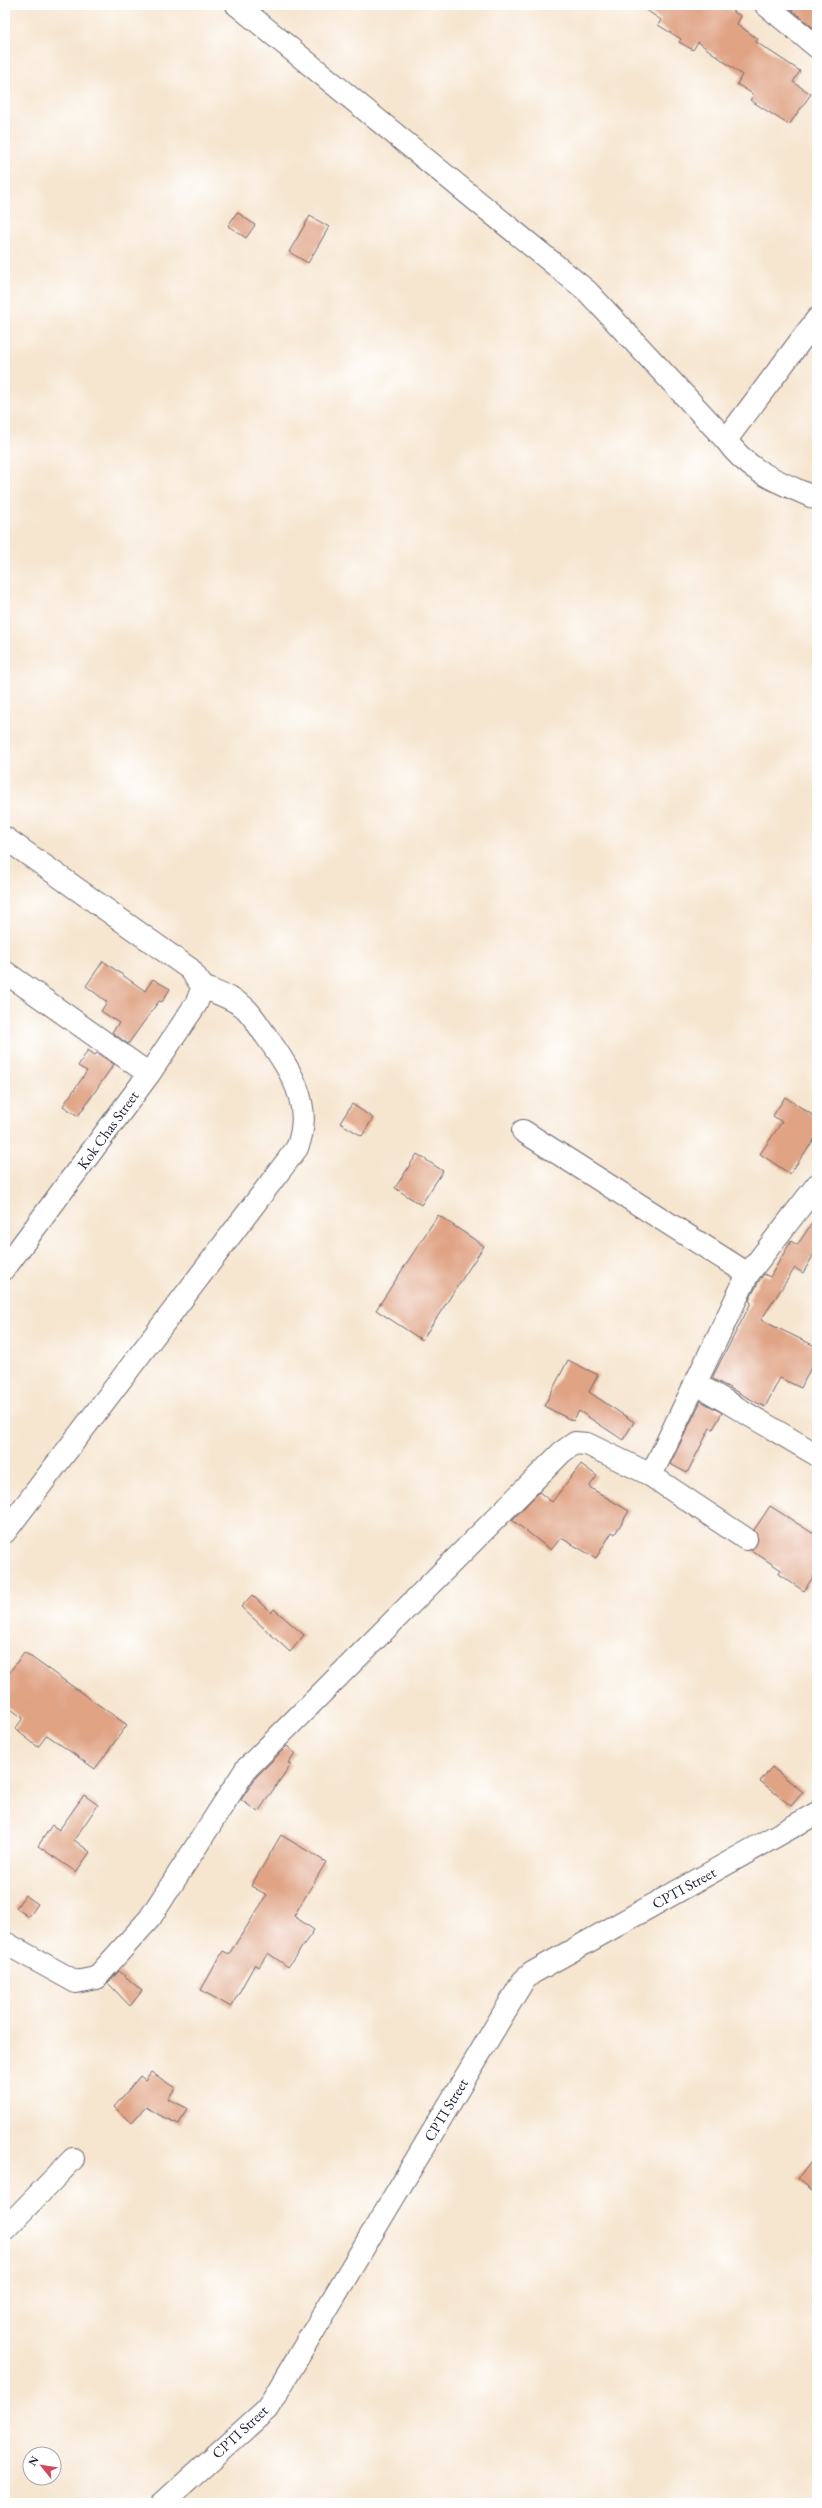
<svg xmlns="http://www.w3.org/2000/svg" width="822" height="2508" viewBox="0 0 822 2508" font-family="'EB Garamond',serif">
	<style>
		.building { fill: #e0a384 }
		.lines { fill: none; stroke-linecap: round; stroke-linejoin: round }
		.minor-casing { stroke: #6c666f; stroke-width: 24 }
		.tertiary-casing { stroke: #6c666f; stroke-width: 24 }
		.minor { stroke: #fff; stroke-width: 22 }
		.tertiary { stroke: #fff; stroke-width: 22 }
		.labels { text-anchor: middle; stroke-width: 4; stroke-linejoin: round; paint-order: stroke }
		.street-label { font-size: 15px; fill: #22223b; stroke: #fff }
	</style>
	<rect width="100%" height="100%" fill="#fff"/>
	<filter id="ink" filterUnits="userSpaceOnUse"><feTurbulence type="fractalNoise" baseFrequency=".025" numOctaves="2"/><feDisplacementMap in="SourceGraphic" scale="8" xChannelSelector="R" yChannelSelector="G"/><feConvolveMatrix kernelMatrix="1 2 1 2 8 2 1 2 1" color-interpolation-filters="sRGB"/></filter>
	<filter id="wash" filterUnits="userSpaceOnUse"><feTurbulence type="fractalNoise" baseFrequency=".012" numOctaves="4" result="noise"/><feDisplacementMap in="SourceGraphic" scale="16" xChannelSelector="R" yChannelSelector="G"/><feGaussianBlur stdDeviation="0.9" result="paint"/><feColorMatrix in="noise" values="0 0 0 0 0 0 0 0 0 0 0 0 0 0 0 0 0 1.4 0 .05"/><feComposite in="paint" operator="in"/></filter>
	<g filter="url(#wash)">
		<rect width="100%" height="100%" fill="#f6e5cf"/>
		<g id="blocks">
			<g class="building">
				<path d="M639,5H722L741,16L737,24L758,39L756,42L800,71L793,82L811,94L789,125L750,100L754,95L737,84L742,75L698,42L693,50L679,42L681,39L658,25L661,20Z"/>
				<path d="M786,5H817V31Z"/>
				<path d="M237,212L255,225L246,238L228,226Z"/>
				<path d="M310,216L329,227L308,263L289,252Z"/>
				<path d="M103,961L145,991L153,979L170,989L162,1002L159,1001L128,1044L112,1032L119,1023L101,1011L107,1002L86,986Z"/>
				<path d="M88,1050L95,1055L97,1053L114,1064L78,1116L63,1106L87,1071L78,1066Z"/>
				<path d="M785,1097L817,1118V1135L790,1174L760,1154L782,1122L773,1116Z"/>
				<path d="M352,1104L373,1118L362,1136L340,1123Z"/>
				<path d="M417,1154L443,1171L421,1205L395,1188Z"/>
				<path d="M438,1215L484,1246L422,1340L376,1310Z"/>
				<path d="M817,1216V1249L803,1273L795,1268L761,1320L817,1347V1355L801,1388L780,1378L765,1407L713,1379V1376L751,1303L749,1300L759,1281L764,1274L770,1277L791,1241L797,1245Z"/>
				<path d="M568,1360L598,1375L589,1392L634,1422L623,1440L579,1411L573,1421L544,1406Z"/>
				<path d="M701,1401L722,1413L713,1429L710,1428L687,1473L670,1464Z"/>
				<path d="M581,1464L597,1476L589,1487L629,1511L615,1534L612,1532L596,1558L561,1538L551,1550L512,1520L539,1492L552,1502Z"/>
				<path d="M770,1506L817,1536V1571L804,1591L778,1574L781,1570L751,1550L758,1540L754,1530Z"/>
				<path d="M252,1595L271,1613L274,1609L304,1635L290,1652L241,1607Z"/>
				<path d="M24,1652L127,1725L95,1769L47,1735L38,1747L15,1729L23,1718L5,1705V1679Z"/>
				<path d="M287,1746L295,1753L288,1763L291,1764L258,1812L241,1800L256,1777Z"/>
				<path d="M772,1767L803,1792L791,1806L760,1781Z"/>
				<path d="M84,1795L98,1805L74,1840L90,1852L76,1872L38,1846L52,1825L59,1830Z"/>
				<path d="M281,1835L326,1862L294,1916L314,1930L288,1967L268,1953L259,1967L255,1964L231,2007L201,1990L223,1951L229,1954L267,1895L251,1886Z"/>
				<path d="M25,1895L38,1904L29,1917L16,1908Z"/>
				<path d="M119,1971L142,1991L130,2006L108,1983Z"/>
				<path d="M151,2072L175,2088L168,2099L187,2108L179,2124L158,2115L146,2107L131,2123L114,2107L140,2076L145,2080Z"/>
				<path d="M817,2154V2194L798,2179Z"/>
			</g>
		</g>
	</g>
	<g filter="url(#ink)">
		<use href="#blocks" fill-opacity="0" stroke="#6c666f" stroke-width="1"/>
		<g class="lines">
			<g class="minor-casing">
				<g id="minor">
					<path d="M237,5L587,291L726,440C750,474 781,482 817,499"/>
					<path d="M766,5L817,47"/>
					<path d="M726,440L817,319"/>
					<path d="M5,972L149,1074"/>
					<path d="M523,1131L748,1274"/>
					<path d="M695,1383L817,1455"/>
					<path d="M647,1473L746,1539"/>
					<path d="M5,1532L297,1148C314,1106 291,1070 266,1036C260,1028 254,1017 246,1009C236,999 216,993 203,987"/>
					<path d="M5,1943L76,1982L96,1978L150,1918L246,1769L562,1452L575,1443L587,1444L647,1473L655,1467L748,1274L817,1185"/>
					<path d="M5,2229L73,2159"/>
					<path d="M163,2503L267,2409L523,1981L532,1973L817,1813"/>
				</g>
			</g>
			<g class="tertiary-casing">
				<path id="tertiary" d="M5,838L190,969L203,987L196,1004L149,1074L5,1268"/>
			</g>
			<use href="#minor" class="minor"/>
			<use href="#tertiary" class="tertiary"/>
		</g>
	</g>
	<g class="labels">
		<g class="street-label">
			<text transform="translate(108 1130) rotate(-54)" y="5">Kok Chas Street</text>
			<text transform="translate(684 1888) rotate(-29)" y="5">CPTI Street</text>
			<text transform="translate(446 2110) rotate(-59)" y="5">CPTI Street</text>
			<text transform="translate(240 2432) rotate(-43)" y="5">CPTI Street</text>
		</g>
	</g>
	<rect width="822" height="2508" fill="none" stroke="#fff" stroke-width="20"/>
	<g transform="translate(42 2466) rotate(300)"><circle r="19" fill="#ffffff" stroke="#a7a7b1"/>
	<path d="M0-3L7 15L0 10L-7 15Z" fill="#d1495b"/>
	<text y="-6" font-size="11" font-weight="bold" text-anchor="middle" fill="#22223b">N</text>
	</g>
</svg>
